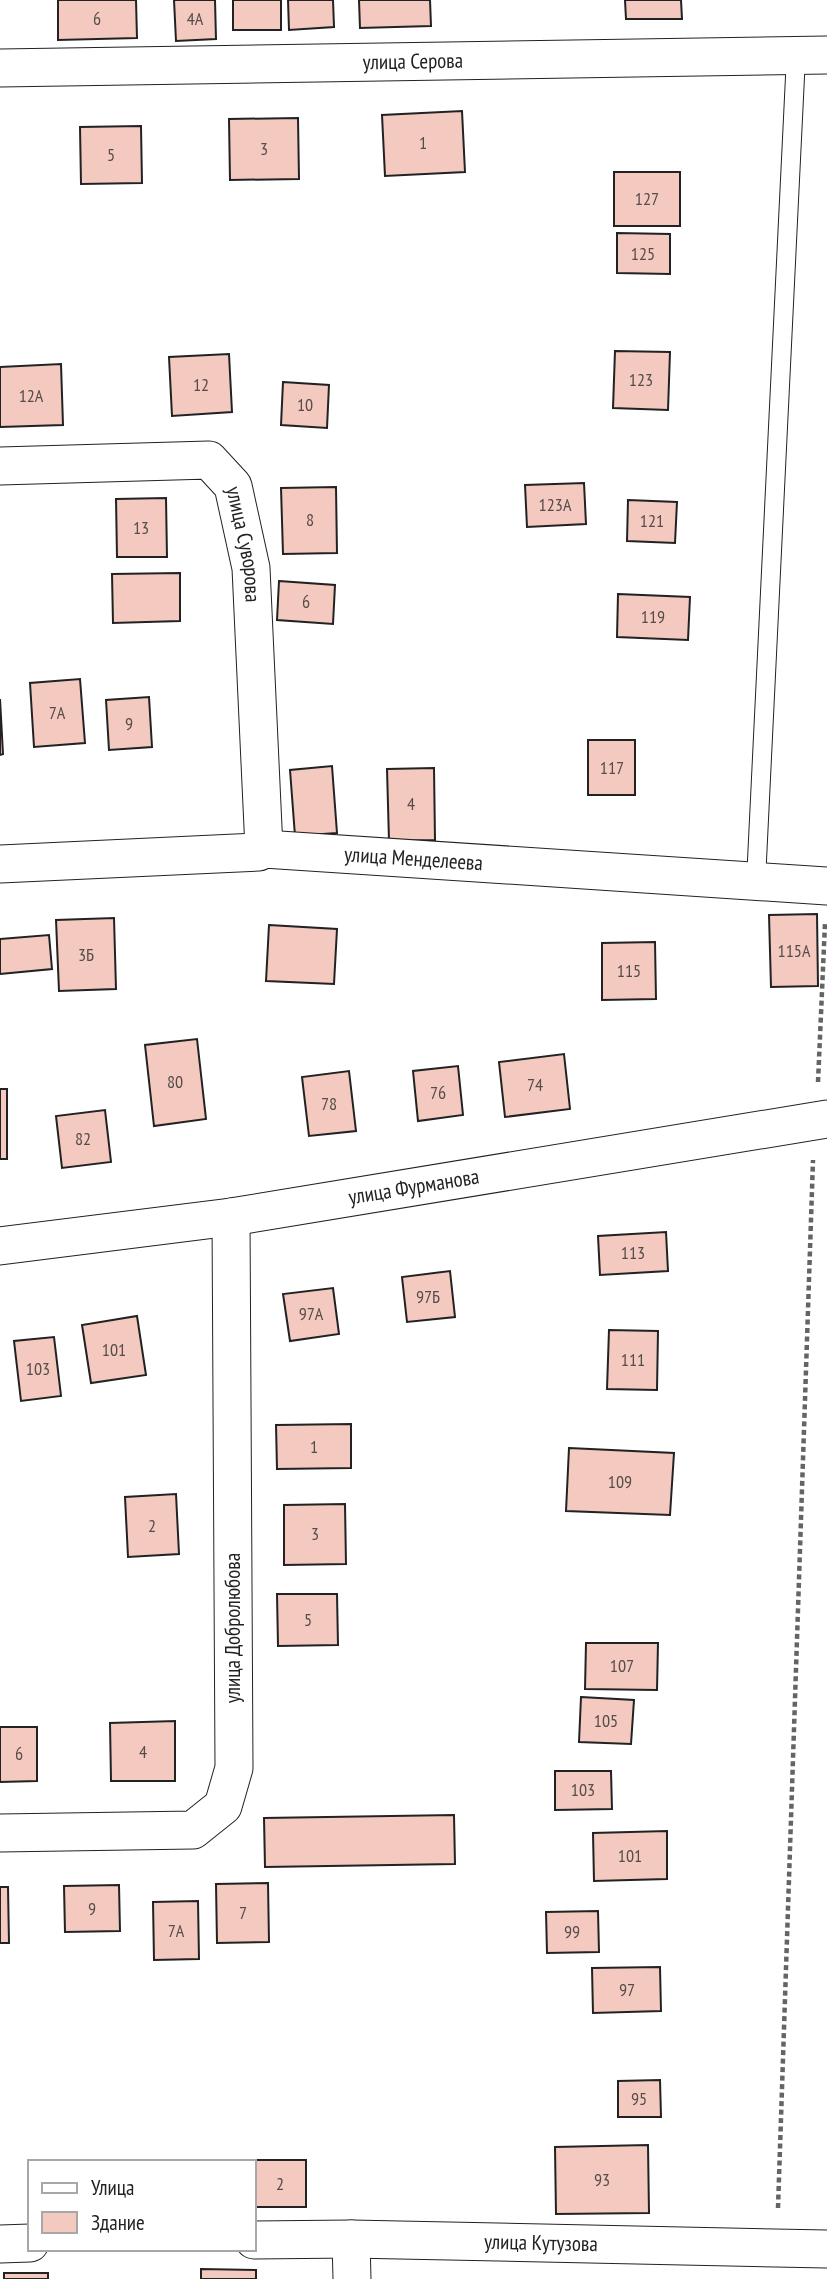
<svg xmlns="http://www.w3.org/2000/svg" width="827" height="2279" viewBox="0 0 827 2279" font-family="'PT Sans Narrow',sans-serif">
	<style>
		.building { fill: #f3c9c0; stroke: #222; stroke-width: 2 }
		.lines { fill: none; stroke-linecap: round; stroke-linejoin: round }
		.lane-casing { stroke: #222; stroke-width: 20 }
		.street-casing { stroke: #222; stroke-width: 39 }
		.path { stroke: #646464; stroke-width: 4.5; stroke-dasharray: 5 3.5; stroke-linecap: butt }
		.lane { stroke: #fff; stroke-width: 18 }
		.street { stroke: #fff; stroke-width: 37 }
		.labels { text-anchor: middle; stroke-width: 5; stroke-linejoin: round; paint-order: stroke }
		.number-label { font-size: 18px; fill: #564c4a }
		.street-label { font-size: 21px; fill: #222; stroke: #fff }
	</style>
	<rect width="100%" height="100%" fill="#fff"/>
	<g class="building">
		<path d="M58,0H136L137,38L58,40Z"/>
		<path d="M174,0H215L216,39L176,41Z"/>
		<rect x="233" y="0" width="48" height="30"/>
		<path d="M288,0H333L334,27L289,30Z"/>
		<path d="M359,0H430L431,26L360,28Z"/>
		<path d="M625,0H681L682,19H626Z"/>
		<path d="M462,111L465,172L385,176L382,115Z"/>
		<path d="M298,118L299,179L230,180L229,119Z"/>
		<path d="M141,126L142,183L81,184L80,127Z"/>
		<rect x="614" y="172" width="66" height="54"/>
		<path d="M617,233L670,234V274L617,273Z"/>
		<path d="M615,351L670,352L668,410L613,408Z"/>
		<path d="M229,354L232,412L172,416L169,357Z"/>
		<path d="M61,364L63,425L0,427V367Z"/>
		<path d="M283,382L329,385L327,428L281,425Z"/>
		<path d="M584,483L586,524L527,527L525,485Z"/>
		<path d="M336,487L337,553L283,554L281,488Z"/>
		<path d="M166,498L167,557H117L116,499Z"/>
		<path d="M628,500L677,502L675,543L627,541Z"/>
		<path d="M180,573V621L113,623L112,574Z"/>
		<path d="M279,581L335,585L333,624L277,620Z"/>
		<path d="M618,594L690,597L688,640L617,637Z"/>
		<path d="M80,679L85,743L34,747L30,683Z"/>
		<path d="M149,697L152,747L109,750L106,700Z"/>
		<path d="M0,699L3,754L0,755Z"/>
		<rect x="588" y="740" width="47" height="55"/>
		<path d="M332,766L337,833L295,836L290,770Z"/>
		<path d="M434,768L435,840L389,841L387,769Z"/>
		<path d="M817,914L818,986L771,987L769,915Z"/>
		<path d="M114,918L116,989L59,991L56,920Z"/>
		<path d="M269,925L337,929L334,984L266,981Z"/>
		<path d="M49,935L52,969L0,974V939Z"/>
		<path d="M655,942L656,999L602,1000V943Z"/>
		<path d="M197,1039L206,1119L154,1126L145,1045Z"/>
		<path d="M564,1054L570,1109L505,1117L499,1062Z"/>
		<path d="M458,1066L463,1115L418,1121L413,1071Z"/>
		<path d="M349,1071L356,1131L309,1136L302,1077Z"/>
		<rect x="0" y="1089" width="7" height="70"/>
		<path d="M105,1110L111,1162L62,1168L56,1116Z"/>
		<path d="M666,1232L668,1271L600,1275L598,1236Z"/>
		<path d="M450,1271L455,1317L407,1322L402,1277Z"/>
		<path d="M333,1288L339,1334L290,1341L283,1294Z"/>
		<path d="M137,1316L146,1375L91,1383L82,1325Z"/>
		<path d="M609,1330L658,1331L657,1390L607,1389Z"/>
		<path d="M54,1337L61,1396L21,1401L14,1341Z"/>
		<path d="M351,1424V1468L277,1469L276,1425Z"/>
		<path d="M569,1448L674,1453L670,1515L566,1511Z"/>
		<path d="M176,1494L179,1554L128,1557L125,1497Z"/>
		<path d="M345,1504L346,1564L284,1565V1505Z"/>
		<path d="M277,1594H337L338,1645L278,1646Z"/>
		<path d="M586,1643H658L657,1690L585,1689Z"/>
		<path d="M581,1697L634,1700L631,1744L579,1742Z"/>
		<path d="M175,1721V1781H111L110,1723Z"/>
		<path d="M0,1727H37V1781L0,1782Z"/>
		<path d="M555,1771H611L612,1809L555,1810Z"/>
		<path d="M454,1815L455,1864L265,1867L264,1818Z"/>
		<path d="M667,1831V1879L594,1881L593,1833Z"/>
		<path d="M268,1883L269,1942L217,1943L216,1884Z"/>
		<path d="M119,1885L120,1931L65,1932L64,1886Z"/>
		<path d="M0,1887H8L9,1943H0Z"/>
		<path d="M198,1901L199,1959L154,1960L153,1902Z"/>
		<path d="M598,1911L599,1952L547,1953L546,1912Z"/>
		<path d="M660,1967L661,2011L593,2013L592,1968Z"/>
		<path d="M660,2080L661,2117H618V2081Z"/>
		<path d="M648,2145L649,2213L556,2214L555,2147Z"/>
		<path d="M77,2160H163V2162Z"/>
		<path d="M230,2160H306V2207H254V2162H230Z"/>
		<path d="M201,2269L256,2270V2279H201Z"/>
		<rect x="4" y="2273" width="44" height="6"/>
	</g>
	<g class="lines">
		<g class="lane-casing">
			<path id="lane" d="M756,881L796,56"/>
		</g>
		<g class="street-casing">
			<g id="street">
				<path id="s1" d="M0,68L827,55"/>
				<path id="s2" d="M0,466L209,460L233,486L251,568L264,849"/>
				<path id="s3" d="M0,864L259,852L264,849L827,886"/>
				<path id="s4" d="M0,1246L231,1217L827,1119"/>
				<path d="M0,1833L193,1830L223,1806L234,1768L231,1217"/>
				<path d="M351,2239L352,2279"/>
				<path id="s5" d="M254,2240L351,2239L827,2249"/>
				<path d="M0,2244L30,2243"/>
			</g>
		</g>
		<g class="path">
			<path d="M818,1082L825,923"/>
			<path d="M778,2208L813,1160"/>
		</g>
		<use href="#lane" class="lane"/>
		<use href="#street" class="street"/>
	</g>
	<g class="labels">
		<g class="number-label">
			<text x="97" y="25">6</text>
			<text x="195" y="25">4А</text>
			<text x="423" y="149">1</text>
			<text x="264" y="155">3</text>
			<text x="111" y="161">5</text>
			<text x="647" y="205">127</text>
			<text x="643" y="260">125</text>
			<text x="641" y="386">123</text>
			<text x="201" y="391">12</text>
			<text x="31" y="402">12А</text>
			<text x="305" y="411">10</text>
			<text x="555" y="511">123А</text>
			<text x="310" y="526">8</text>
			<text x="652" y="527">121</text>
			<text x="141" y="534">13</text>
			<text x="306" y="608">6</text>
			<text x="653" y="623">119</text>
			<text x="57" y="719">7А</text>
			<text x="129" y="730">9</text>
			<text x="612" y="774">117</text>
			<text x="411" y="810">4</text>
			<text x="794" y="957">115А</text>
			<text x="86" y="961">3Б</text>
			<text x="629" y="977">115</text>
			<text x="175" y="1088">80</text>
			<text x="535" y="1091">74</text>
			<text x="438" y="1099">76</text>
			<text x="329" y="1110">78</text>
			<text x="83" y="1145">82</text>
			<text x="633" y="1259">113</text>
			<text x="428" y="1303">97Б</text>
			<text x="311" y="1320">97А</text>
			<text x="114" y="1356">101</text>
			<text x="633" y="1366">111</text>
			<text x="38" y="1375">103</text>
			<text x="314" y="1453">1</text>
			<text x="620" y="1488">109</text>
			<text x="152" y="1532">2</text>
			<text x="315" y="1540">3</text>
			<text x="308" y="1626">5</text>
			<text x="622" y="1672">107</text>
			<text x="606" y="1727">105</text>
			<text x="143" y="1758">4</text>
			<text x="19" y="1760">6</text>
			<text x="583" y="1796">103</text>
			<text x="630" y="1862">101</text>
			<text x="92" y="1915">9</text>
			<text x="243" y="1919">7</text>
			<text x="176" y="1937">7А</text>
			<text x="572" y="1938">99</text>
			<text x="627" y="1996">97</text>
			<text x="639" y="2105">95</text>
			<text x="602" y="2186">93</text>
			<text x="280" y="2190">2</text>
		</g>
		<g class="street-label">
			<text dy="7" stroke="none"><textPath href="#s1" startOffset="413">улица Серова</textPath></text>
			<text dy="7" stroke="none"><textPath href="#s2" startOffset="304">улица Суворова</textPath></text>
			<text dy="7" stroke="none"><textPath href="#s3" startOffset="415">улица Менделеева</textPath></text>
			<text dy="7" stroke="none"><textPath href="#s4" startOffset="418">улица Фурманова</textPath></text>
			<text transform="translate(233 1628) rotate(-90)" y="7">улица Добролюбова</text>
			<text dy="7" stroke="none"><textPath href="#s5" startOffset="287">улица Кутузова</textPath></text>
		</g>
	</g>
	<rect x="28" y="2160" width="228" height="91" fill="#ffffff" stroke="#a7a7a7" stroke-width="2"/>
	<rect x="42" y="2183" width="35" height="10" fill="#ffffff" stroke="#a7a7a7" stroke-width="2"/>
	<text x="91" y="2195" font-size="21" fill="#222222">Улица</text>
	<rect x="42" y="2212" width="35" height="21" fill="#f3c9c0" stroke="#a7a7a7" stroke-width="2"/>
	<text x="91" y="2230" font-size="21" fill="#222222">Здание</text>
</svg>
